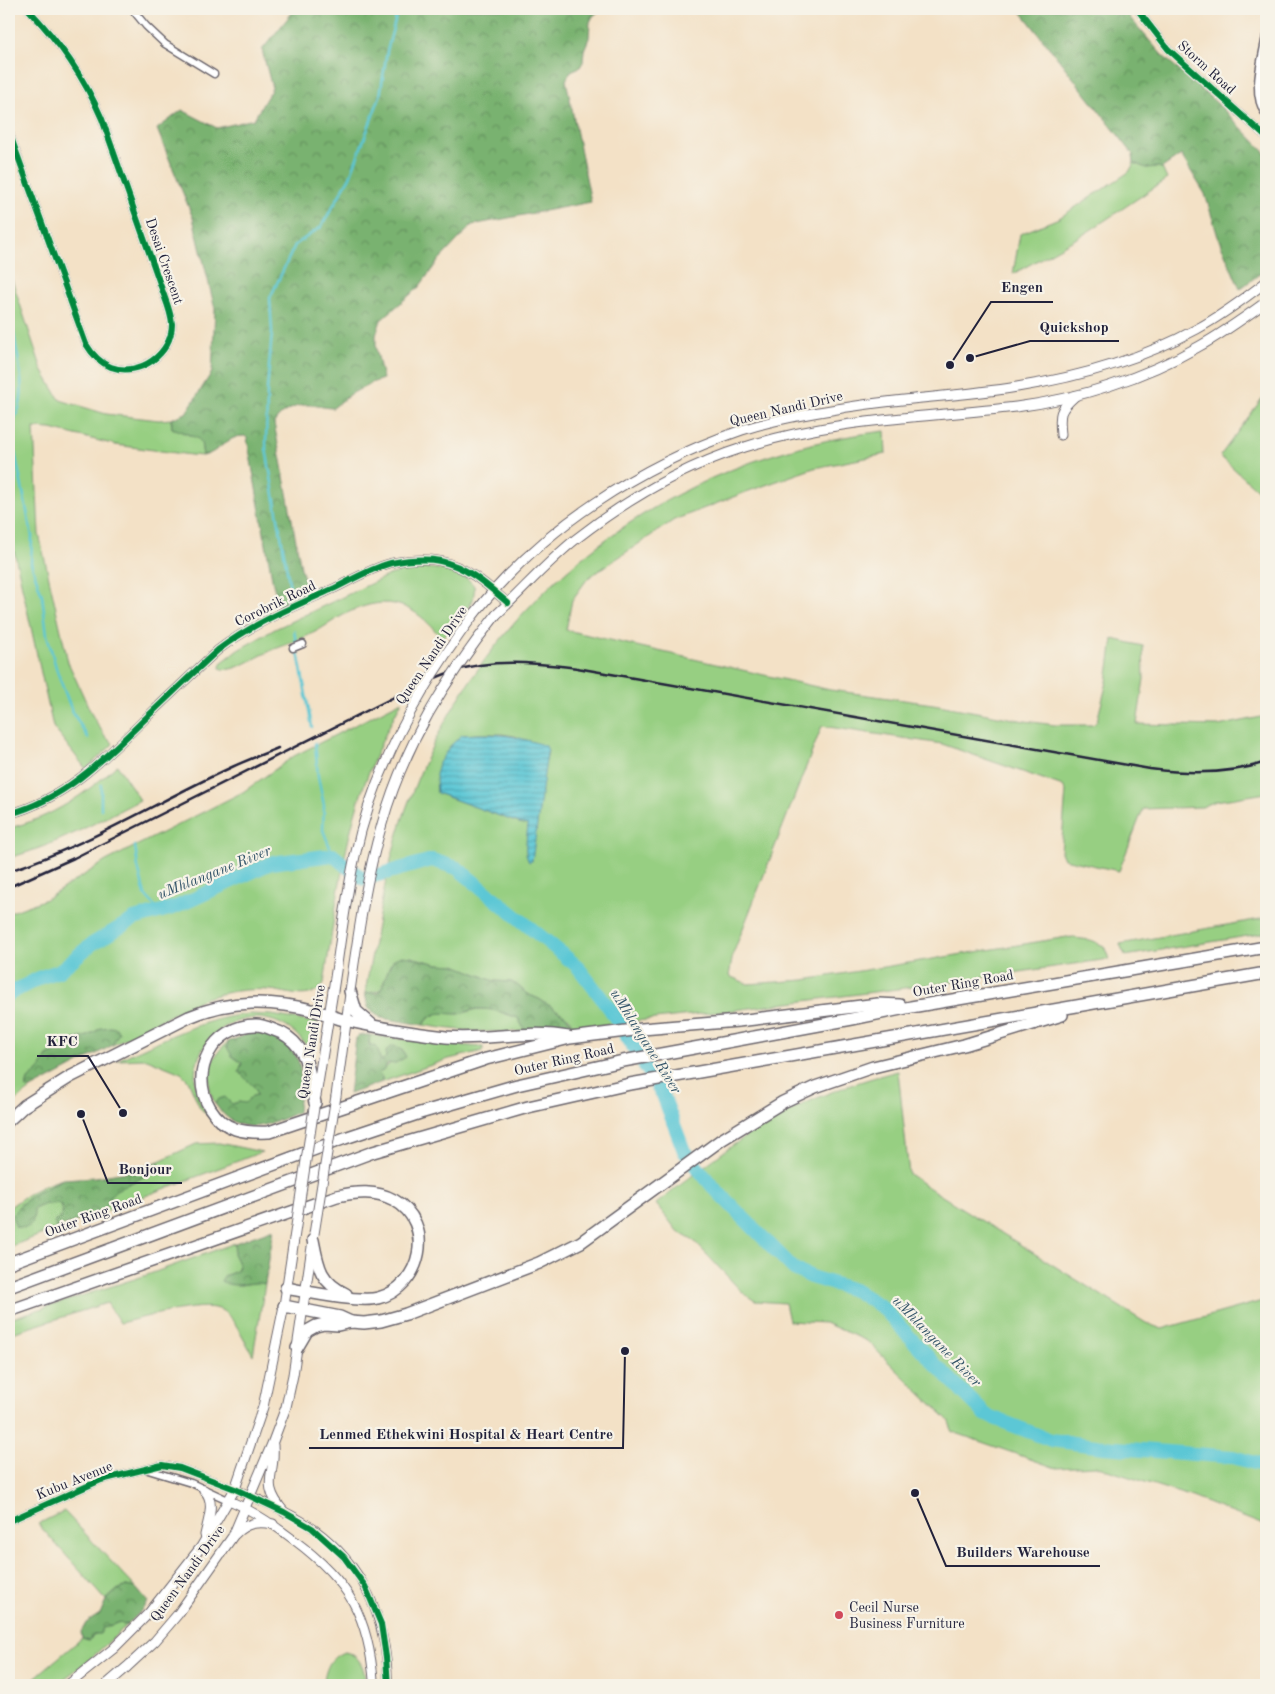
<svg xmlns="http://www.w3.org/2000/svg" width="1275" height="1694" viewBox="0 0 1275 1694" font-family="'Old Standard TT',serif">
	<style>
		.grass { fill: #97cf82; stroke: #5c785e; fill-rule: evenodd }
		.forest { fill: url(#forest-crowns); stroke: #4e6a56 }
		.water { fill: url(#water-rules); stroke: #3f7488 }
		.lines { fill: none; stroke-linecap: round; stroke-linejoin: round }
		.stream { stroke: #5cc7d5; stroke-width: 2.5 }
		.river { stroke: #5cc7d5; stroke-width: 14 }
		.minor-casing { stroke: #6b656c; stroke-width: 9 }
		.tertiary-casing { stroke: #6b656c; stroke-width: 10 }
		.secondary-casing { stroke: #6b656c; stroke-width: 11 }
		.motorway-casing { stroke: #6b656c; stroke-width: 14 }
		.minor { stroke: #fff; stroke-width: 6 }
		.tertiary { stroke: #fff; stroke-width: 8 }
		.secondary { stroke: #fff; stroke-width: 9 }
		.motorway { stroke: #fff; stroke-width: 11 }
		.rail { stroke: #22223b; stroke-width: 2.5 }
		.secondary-bridge-casing { stroke: #6b656c; stroke-width: 11; stroke-linecap: butt }
		.secondary-bridge { stroke: #fff; stroke-width: 9 }
		.cycleway-casing { stroke: #f7f3e8; stroke-width: 9 }
		.cycleway { stroke: #00873e; stroke-width: 6 }
		.poi-dot { fill: #d1495b; stroke: #f7f3e8; stroke-width: 2 }
		.labels { text-anchor: middle; stroke-width: 4.5; stroke-linejoin: round; paint-order: stroke }
		.street-label { font-size: 14px; fill: #22223b; stroke: #f7f3e8 }
		.poi-label { font-size: 14px; fill: #22223b; stroke: #f7f3e8; text-anchor: start }
		.water-label { font-size: 15px; font-style: italic; fill: #335469; stroke: #f7f3e8 }
		.leader { fill: none; stroke: #22223b; stroke-width: 2 }
		.callout-dot { fill: #22223b; stroke: #f7f3e8; stroke-width: 2 }
		.callout-label { font-size: 15px; text-anchor: middle; font-weight: bold; fill: #22223b; stroke: #f7f3e8; stroke-width: 4.5; stroke-linejoin: round; paint-order: stroke }
	</style>
	<defs>
		<pattern id="forest-crowns" width="20" height="18" patternUnits="userSpaceOnUse" patternTransform="scale(1.25)"><rect width="20" height="18" fill="#79b270"/><path d="M2 6a3 3 0 1 1 6 0M12 15a3 3 0 1 1 6 0" fill="none" stroke="#63905d"/></pattern>
		<pattern id="water-rules" width="6" height="5" patternUnits="userSpaceOnUse" patternTransform="scale(1.25)"><rect width="6" height="5" fill="#5cc7d5"/><path d="M0 2.5h6" fill="none" stroke="#4ca1ae"/></pattern>
	</defs>
	<rect width="100%" height="100%" fill="#f7f3e8"/>
	<filter id="ink" filterUnits="userSpaceOnUse"><feTurbulence type="fractalNoise" baseFrequency=".02" numOctaves="2"/><feDisplacementMap in="SourceGraphic" scale="10" xChannelSelector="R" yChannelSelector="G"/><feConvolveMatrix kernelMatrix="1 2 1 2 8 2 1 2 1" color-interpolation-filters="sRGB"/></filter>
	<filter id="wash" filterUnits="userSpaceOnUse"><feTurbulence type="fractalNoise" baseFrequency=".0096" numOctaves="4" result="noise"/><feDisplacementMap in="SourceGraphic" scale="20" xChannelSelector="R" yChannelSelector="G"/><feGaussianBlur stdDeviation="1.12" result="paint"/><feColorMatrix in="noise" values="0 0 0 0 0 0 0 0 0 0 0 0 0 0 0 0 0 1.4 0 .05"/><feComposite in="paint" operator="in"/></filter>
	<g filter="url(#wash)">
		<rect width="100%" height="100%" fill="#f3e1c6"/>
		<g class="grass">
			<path d="M1134,163L1146,168L1157,167L1162,168L1167,179L1086,233L1013,274L1020,234L1059,218L1129,172Z"/>
			<path d="M9,271L42,370L60,400L106,414L159,420L171,419L172,428L197,438L201,442L203,456L191,455L116,445L51,429L34,428L39,534L68,662L92,715L105,736L113,744L86,769L53,727L11,537L9,514Z"/>
			<path d="M1266,393V498L1220,456Z"/>
			<path d="M885,431L886,454L814,468L746,492L674,520L588,578L572,600L566,630L830,690L933,704L1025,721L1055,725H1093L1097,721L1107,682L1113,639L1143,646L1144,679L1137,724L1218,726L1266,716V793L1216,801L1202,807L1143,809L1119,871L1064,859L1061,852L1066,791L1063,786L942,744L822,726L733,954L729,976L748,984L804,980L1067,937L1090,940L1104,946L1109,959L951,982L727,1011L574,1028L569,1018L539,999L527,994L517,985L511,982L494,981L455,965L437,964L411,957L389,967C383,985 387,992 365,993C377,927 386,861 410,798C486,594 671,455 885,431ZM478,734H502L515,736L548,751L526,851L528,825L519,823L437,793C434,763 444,758 462,735Z"/>
			<path d="M416,568C434,568 463,569 474,586C478,603 452,626 442,639C415,604 389,593 347,613C333,620 321,630 307,636C292,644 276,647 262,655C252,660 229,674 220,668L221,663L238,650L275,629L389,575Z"/>
			<path d="M402,701C383,737 366,774 355,814C340,869 333,926 324,983C321,989 316,993 309,994C297,997 282,991 270,990C246,988 223,992 200,1000L111,1046L116,1038L101,1028L88,1036L73,1040L65,1053H53L47,1056L40,1069L28,1080L26,1088L31,1089L9,1106V913L46,899L106,861L243,792L294,756Z"/>
			<path d="M117,765L140,800C97,822 56,845 9,858V828C51,818 85,795 117,765Z"/>
			<path d="M1266,918V933L1125,956L1120,944Z"/>
			<path d="M477,1009H491L518,1018L525,1031C489,1033 458,1031 423,1025L429,1018L439,1012L460,1014Z"/>
			<path d="M249,1014L272,1015L318,1023L316,1032L309,1050C263,977 159,1043 208,1116L200,1108L188,1080L181,1073L147,1059L117,1060C159,1042 202,1018 249,1014Z"/>
			<path d="M370,1035L431,1043L483,1047V1051L449,1059L382,1082V1077L378,1073C384,1071 397,1056 403,1051L394,1046C387,1048 386,1050 386,1057L383,1060L379,1059L369,1042Z"/>
			<path d="M228,1042L227,1047L242,1063L239,1072L256,1089L257,1095L252,1096L245,1104L239,1102L232,1104L219,1099L215,1104C204,1081 208,1058 228,1042Z"/>
			<path d="M898,1071L909,1174L934,1191L1146,1323L1162,1329L1266,1300V1526L1192,1497L1095,1466L1056,1468L953,1432L948,1420L867,1341L825,1323L789,1321L785,1303L755,1301L743,1293L694,1241L678,1232L656,1204C687,1180 717,1155 751,1133C796,1104 846,1084 898,1071Z"/>
			<path d="M219,1143L262,1152L100,1213C108,1205 105,1202 110,1196C118,1185 131,1184 141,1178C147,1175 152,1171 158,1167L159,1161L196,1144Z"/>
			<path d="M63,1179L31,1196L18,1207L34,1209L45,1204L58,1203C67,1211 60,1218 56,1227H61L9,1247V1208C26,1194 42,1185 63,1179Z"/>
			<path d="M235,1243L234,1255L239,1266L237,1271L224,1276L226,1284L241,1285L258,1282L265,1284L253,1355C245,1342 234,1315 219,1309C199,1302 142,1318 120,1323L107,1303L9,1334V1319L147,1275Z"/>
			<path d="M64,1511L136,1588L127,1586L117,1590L106,1600L38,1524Z"/>
			<path d="M120,1622L123,1625L128,1624L88,1661L56,1685H26L82,1638L89,1640L103,1628Z"/>
			<path d="M344,1652C360,1654 366,1670 365,1685H323C326,1670 328,1658 344,1652Z"/>
		</g>
		<g class="forest">
			<path d="M295,9H602L593,16L590,22L589,38L584,50L583,62L580,67L571,71L566,80L591,202L472,225L439,260L419,287L381,320L376,335V348L383,379L371,383L351,394L333,408C323,408 314,404 304,405C293,406 279,413 274,423L301,568L308,592L279,606L273,584L247,438L245,436C227,435 219,453 203,456L201,442L197,438L172,428L171,419L186,413L212,372L215,309L193,218L157,129L182,110L217,128L254,119L272,88L262,50Z"/>
			<path d="M1019,9H1125L1131,19L1162,55L1219,105L1266,153V269L1240,289L1219,240L1205,194L1181,155L1162,168L1157,167L1146,168L1134,163L1133,154Z"/>
			<path d="M402,956L411,957L437,964L455,965L494,981L511,982L517,985L527,994L539,999L566,1016L574,1028L525,1031L518,1018C504,1013 491,1008 476,1009C469,1010 464,1014 457,1014C440,1014 436,1009 423,1025L381,1018L368,1008L365,993H377L381,990L389,967L394,959Z"/>
			<path d="M110,1027L116,1028L119,1033L111,1046L31,1089L26,1088L28,1080L40,1069L47,1056L53,1053H65L73,1040L88,1036L101,1028Z"/>
			<path d="M261,1033C278,1037 298,1049 300,1068C302,1082 299,1098 298,1112C266,1127 239,1138 215,1104L219,1099L225,1097L232,1104L239,1102L245,1103L252,1096L257,1095L256,1089L239,1072L242,1063L232,1056L227,1047L228,1042L247,1034Z"/>
			<path d="M359,1035H370L369,1042L370,1046H375L378,1050L380,1059L383,1060L386,1057C386,1050 387,1048 394,1046L403,1051L406,1057L394,1064L388,1063L383,1071L378,1073L382,1077V1082L349,1094L356,1038Z"/>
			<path d="M159,1161L158,1167L151,1173L116,1190L110,1196L107,1206L100,1213L61,1227H56L54,1222L61,1217L63,1212L62,1207L58,1203L45,1204L34,1209C34,1223 32,1230 16,1227L12,1216L18,1207L31,1196L63,1179L96,1177L132,1171Z"/>
			<path d="M274,1229L265,1284C251,1280 235,1290 221,1281L224,1276L237,1271L239,1266L234,1255L235,1243Z"/>
			<path d="M127,1586L136,1588L148,1602C142,1609 133,1623 123,1625L120,1622L103,1628L100,1634H95L89,1640L82,1638L81,1632L86,1623L100,1614L106,1600L113,1594L117,1590Z"/>
		</g>
		<path class="water" d="M478,734C507,734 519,737 546,746L548,751L547,753L532,861L529,862C523,852 527,837 528,825L519,823L437,793L436,775L439,763L450,746L462,735Z"/>
		<g class="lines">
			<g class="stream">
				<path d="M9,293C12,304 12,315 13,327C16,355 32,402 10,424"/>
				<path d="M9,422L13,435L15,453L32,536L31,563L42,595L47,635L57,671L72,711L88,738"/>
				<path d="M290,588L266,448L267,390L272,332L270,298L295,245L321,227L350,177L380,96L387,51L396,17L395,9"/>
				<path d="M294,631L312,727"/>
				<path d="M315,743L318,777L324,805L323,830L333,855"/>
				<path d="M101,785V809"/>
				<path d="M135,846L138,867L145,895L157,908H172"/>
			</g>
			<path class="river" d="M9,994L41,977L59,971L92,944L134,919L176,907L271,863L333,855L347,867L364,879L432,860L457,868L577,966L610,1009L663,1095L684,1151L713,1187L794,1269L814,1278L854,1290L882,1307L931,1360L986,1415L1051,1440L1103,1447L1233,1457L1266,1466"/>
		</g>
	</g>
	<g filter="url(#ink)">
		<g class="lines">
			<g class="minor-casing">
				<g id="minor">
					<path d="M132,9L146,26L165,44L214,74"/>
					<path d="M1137,9L1168,49L1266,137"/>
					<path d="M1266,36C1262,60 1250,94 1266,115"/>
					<path d="M9,132L86,344C92,354 100,363 111,367C140,377 172,354 172,324C171,315 168,306 165,298L102,119C83,75 60,43 28,9"/>
					<path d="M293,648L303,644"/>
					<path d="M148,1470L191,1483L228,1500"/>
					<path d="M9,1521L101,1480L162,1465L180,1468L235,1489"/>
				</g>
			</g>
			<g class="tertiary-casing">
				<g id="tertiary">
					<path d="M9,814C66,799 107,756 148,716C171,694 194,672 218,650C253,623 295,606 335,588C353,579 372,568 391,563C407,560 424,558 440,561C468,567 487,585 508,603"/>
					<path d="M235,1489C261,1501 290,1512 314,1529C366,1567 387,1622 388,1685"/>
					<path d="M228,1500C252,1510 273,1524 294,1540C349,1581 369,1616 374,1685"/>
				</g>
			</g>
			<g class="secondary-casing">
				<g id="secondary">
					<path d="M1061,435C1059,414 1059,410 1075,396"/>
					<path d="M475,613C542,528 640,465 742,430C772,420 805,414 837,409C896,398 957,397 1017,387C1080,377 1140,360 1197,329C1221,316 1244,299 1266,282"/>
					<path d="M496,615C523,590 547,562 576,539C626,500 685,466 745,447C836,418 923,418 1016,407C1078,399 1144,378 1198,347C1222,334 1244,318 1266,302"/>
					<path d="M316,1096L333,991"/>
					<path d="M336,1096L350,994"/>
					<path d="M273,1445C276,1476 259,1483 284,1512"/>
					<path d="M204,1490C216,1501 208,1521 205,1535"/>
					<path d="M235,1534C246,1523 257,1521 273,1524"/>
					<path d="M68,1685L113,1649L149,1613L201,1547L235,1489L263,1407L284,1306L294,1239"/>
					<path d="M106,1685L127,1667L155,1641L178,1614L233,1536L272,1444L286,1407L293,1375L312,1247"/>
				</g>
			</g>
			<g class="motorway-casing">
				<g id="motorway">
					<path d="M350,991L356,1011L371,1024"/>
					<path d="M315,1103C311,1085 310,1063 299,1048C293,1040 284,1033 274,1030C269,1028 262,1025 256,1025C213,1025 188,1072 210,1108C224,1131 244,1133 269,1132L486,1059L570,1038L642,1029L738,1021L878,1004L900,1005"/>
					<path d="M9,1120L24,1106L70,1077L189,1017C231,999 272,1000 316,1011C327,1014 337,1019 349,1021C380,1028 414,1033 446,1037C486,1041 530,1029 568,1037"/>
					<path d="M313,1240C318,1266 320,1282 346,1294"/>
					<path d="M9,1263L345,1138L420,1113L517,1085L623,1061L852,1019L911,1007L1266,947"/>
					<path d="M9,1287L373,1152L528,1107L630,1084L1266,973"/>
					<path d="M284,1306L340,1317L351,1322"/>
					<path d="M9,1311L337,1196C356,1192 376,1190 394,1200C436,1223 422,1287 378,1298C359,1303 308,1292 286,1288"/>
					<path d="M297,1348L307,1331L316,1326L324,1324L338,1325L351,1322L364,1323L381,1321L406,1314L539,1263L581,1242L721,1140L783,1102L815,1087L873,1067L964,1045L1062,1015"/>
				</g>
			</g>
			<use href="#minor" class="minor"/>
			<use href="#tertiary" class="tertiary"/>
			<use href="#secondary" class="secondary"/>
			<use href="#motorway" class="motorway"/>
			<g class="rail">
				<path d="M9,871C87,846 158,801 232,767C247,760 263,754 278,748"/>
				<path d="M9,887L74,858L412,688C425,683 438,676 451,672C493,658 534,663 577,668L1150,769C1189,774 1229,775 1266,762"/>
			</g>
			<g class="secondary-bridge-casing">
				<g id="secondary-bridge">
					<path d="M333,991C340,946 345,901 355,856C374,766 421,685 475,613"/>
					<path d="M350,991C358,935 366,878 382,824C404,746 446,678 496,615"/>
					<path d="M314,1234L336,1096"/>
					<path d="M294,1239L314,1108"/>
				</g>
			</g>
			<use href="#secondary-bridge" class="secondary-bridge"/>
			<g class="cycleway-casing">
				<g id="cycleway">
					<path d="M1137,9L1168,49L1266,137"/>
					<path d="M9,132L86,344C92,354 100,363 111,367C140,377 172,354 172,324C171,315 168,306 165,298L102,119C83,75 60,43 28,9"/>
					<path d="M9,814C66,799 107,756 148,716C171,694 194,672 218,650C253,623 295,606 335,588C353,579 372,568 391,563C407,560 424,558 440,561C468,567 487,585 508,603"/>
					<path d="M9,1521L101,1480L162,1465L180,1468L235,1489L284,1512L312,1528L344,1557L365,1586L381,1624L386,1657L388,1685"/>
				</g>
			</g>
			<use href="#cycleway" class="cycleway"/>
		</g>
	</g>
	<circle class="poi-dot" cx="839" cy="1615" r="5"/>
	<g class="labels">
		<g class="street-label">
			<text transform="translate(1207 67) rotate(42)" y="5">Storm Road</text>
			<text transform="translate(165 261) rotate(71)" y="5">Desai Crescent</text>
			<text transform="translate(786 408) rotate(-13)" y="5">Queen Nandi Drive</text>
			<text transform="translate(275 603) rotate(-26)" y="5">Corobrik Road</text>
			<text transform="translate(431 655) rotate(-56)" y="5">Queen Nandi Drive</text>
			<text transform="translate(963 983) rotate(-10)" y="5">Outer Ring Road</text>
			<text transform="translate(311 1042) rotate(-81)" y="5">Queen Nandi Drive</text>
			<text transform="translate(564 1059) rotate(-13)" y="5">Outer Ring Road</text>
			<text transform="translate(93 1215) rotate(-20)" y="5">Outer Ring Road</text>
			<text transform="translate(74 1480) rotate(-22)" y="5">Kubu Avenue</text>
			<text transform="translate(187 1573) rotate(-54)" y="5">Queen Nandi Drive</text>
		</g>
		<g class="poi-label">
			<text x="849" y="1612">Cecil Nurse<tspan x="849" dy="16">Business Furniture</tspan></text>
		</g>
		<g class="water-label">
			<text transform="translate(214 872) rotate(-22)" y="5">uMhlangane River</text>
			<text transform="translate(646 1041) rotate(58)" y="5">uMhlangane River</text>
			<text transform="translate(937 1341) rotate(46)" y="5">uMhlangane River</text>
		</g>
	</g>
	<path class="leader" d="M950 365L991 302H1053M970 358L1030 341H1119M123 1113L88 1056H37M81 1114L108 1183H182M625 1351L623 1448H309M915 1493L946 1566H1100"/>
	<g class="callout-dot">
		<circle cx="950" cy="365" r="5"/>
		<circle cx="970" cy="358" r="5"/>
		<circle cx="123" cy="1113" r="5"/>
		<circle cx="81" cy="1114" r="5"/>
		<circle cx="625" cy="1351" r="5"/>
		<circle cx="915" cy="1493" r="5"/>
	</g>
	<g class="callout-label">
		<text x="1022" y="292">Engen</text>
		<text x="1074" y="332">Quickshop</text>
		<text x="62" y="1046">KFC</text>
		<text x="145" y="1174">Bonjour</text>
		<text x="466" y="1439">Lenmed Ethekwini Hospital &amp; Heart Centre</text>
		<text x="1023" y="1557">Builders Warehouse</text>
	</g>
	<rect width="1275" height="1694" fill="none" stroke="#f7f3e8" stroke-width="30"/>
</svg>
